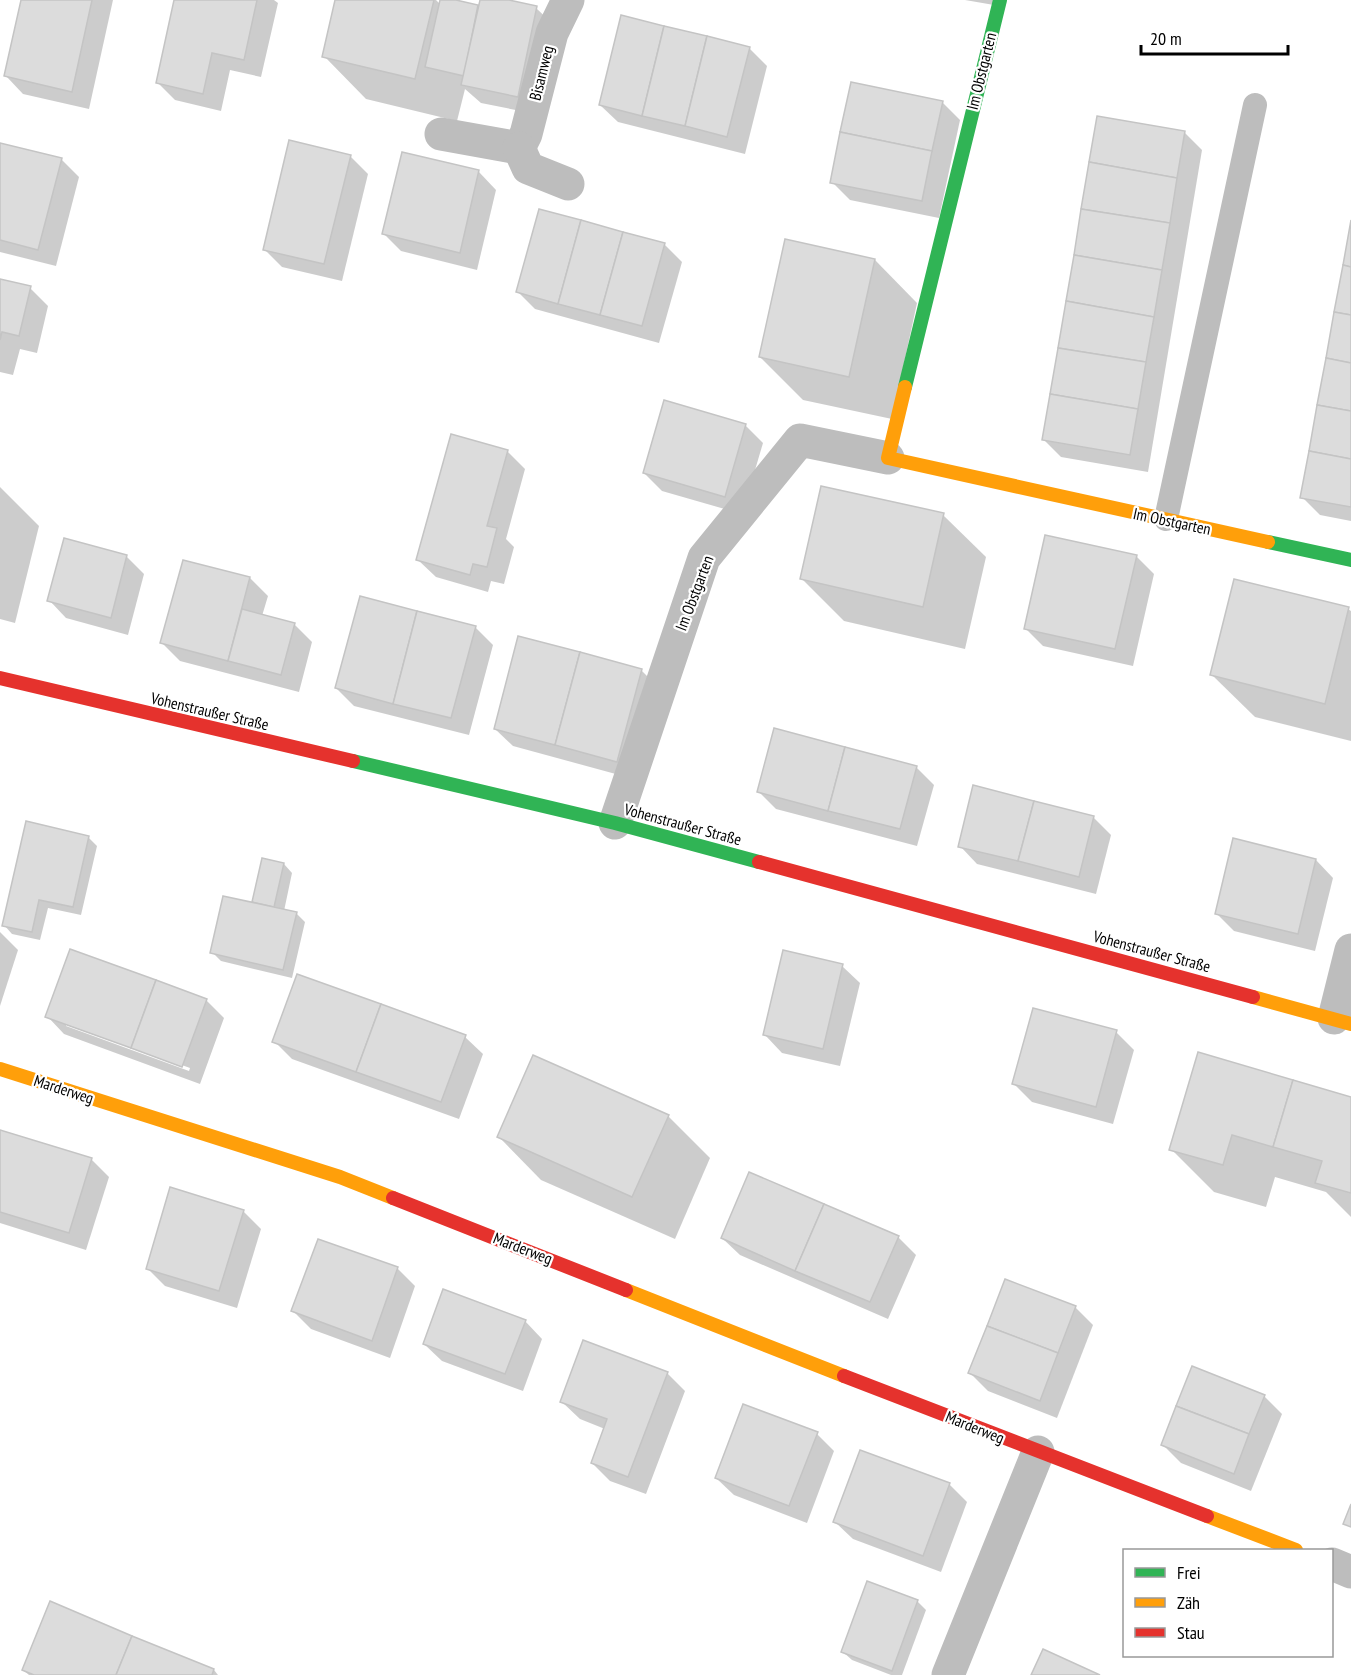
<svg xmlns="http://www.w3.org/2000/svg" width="1351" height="1675" viewBox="0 0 1351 1675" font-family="'PT Sans Narrow',sans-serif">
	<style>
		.shadow { fill: #0003; fill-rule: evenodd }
		.building { fill: #dcdcdc; stroke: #c4c4c4; stroke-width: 1.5 }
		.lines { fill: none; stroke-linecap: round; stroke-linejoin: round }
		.lane { stroke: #bdbdbd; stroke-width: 24 }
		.street { stroke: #bdbdbd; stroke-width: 33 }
		.fast { stroke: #30b455; stroke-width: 14 }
		.slow { stroke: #ff9f0a; stroke-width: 14 }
		.jam { stroke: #e5322d; stroke-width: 14 }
		.labels { text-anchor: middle; stroke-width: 4.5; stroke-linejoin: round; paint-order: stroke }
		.street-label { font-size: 16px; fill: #000; stroke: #fff }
	</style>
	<rect width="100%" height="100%" fill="#fff"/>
	<g class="shadow">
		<path d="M23,0H113L89,109L23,94L6,76Z"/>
		<path d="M176,0H274L278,3L261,77L230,70L221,111L175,100L157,82Z"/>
		<path d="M337,0H436L441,5L442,0H450L479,7L481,0H502L536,8L554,25L536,114L481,103L465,89L457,121L366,99L324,56Z"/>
		<path d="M965,0H995L994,5Z"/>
		<path d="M749,48L767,66L745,154L618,122L600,105Z"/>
		<path d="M942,102L960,120L939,218L850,200L832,182Z"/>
		<path d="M1185,133L1202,150L1148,472L1061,457L1043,439Z"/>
		<path d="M0,144L61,159L79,177L56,266L0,252Z"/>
		<path d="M403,154L479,172L496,190L477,270L401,251L384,234Z"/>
		<path d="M350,156L368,174L342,281L282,267L264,249Z"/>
		<path d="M1351,228V521L1320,515L1302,497Z"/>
		<path d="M664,244L682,262L659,343L535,309L518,292Z"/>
		<path d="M875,260L917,303L892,419L803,400L760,357Z"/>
		<path d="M0,281L30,288L48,306L37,353L20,349L13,375L0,372Z"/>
		<path d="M745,425L763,443L742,514L662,491L644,473Z"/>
		<path d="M507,451L525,469L506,539L514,547L504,584L491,581L488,592L436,577L418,560Z"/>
		<path d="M0,487L39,526L15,623L0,619Z"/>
		<path d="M943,515L986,557L965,649L844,621L801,578Z"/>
		<path d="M126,556L144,574L128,635L66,618L49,600Z"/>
		<path d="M1136,556L1154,574L1133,666L1043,646L1025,628Z"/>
		<path d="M184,562L250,578L268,596L262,616L294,624L312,642L299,692L180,661L162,643Z"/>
		<path d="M1348,609L1351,611V741L1255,717L1212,675Z"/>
		<path d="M475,627L493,645L469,735L354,706L336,688Z"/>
		<path d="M641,670L659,688L634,779L513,746L495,729Z"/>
		<path d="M916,767L934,785L917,846L776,809L758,791Z"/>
		<path d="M1093,817L1111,835L1096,894L977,864L960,846Z"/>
		<path d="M88,837L97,846L81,915L48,908L40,940L12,934L4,925Z"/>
		<path d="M263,860L284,864L292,873L284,911L296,913L305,922L292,978L221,961L212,952L253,904Z"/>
		<path d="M1316,860L1333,878L1315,951L1234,931L1216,913Z"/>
		<path d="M0,932L18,950L0,1006Z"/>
		<path d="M842,966L860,983L840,1066L782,1053L765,1035Z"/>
		<path d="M206,1000L224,1018L200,1084L64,1034L47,1016ZM66,1023L190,1068L189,1071L66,1026Z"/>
		<path d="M1116,1032L1134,1050L1113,1124L1032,1102L1014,1084Z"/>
		<path d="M465,1037L483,1054L459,1119L292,1059L274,1041Z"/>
		<path d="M1351,1098V1217L1326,1192L1275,1177L1266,1207L1214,1192L1171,1149Z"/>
		<path d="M668,1116L710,1158L675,1239L541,1180L499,1137Z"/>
		<path d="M0,1131L91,1159L109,1177L86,1250L0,1223Z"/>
		<path d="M243,1211L261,1229L237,1308L165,1286L147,1268Z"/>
		<path d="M898,1237L916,1255L888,1319L740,1255L722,1238Z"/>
		<path d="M319,1241L398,1269L415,1286L390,1358L311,1329L293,1311Z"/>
		<path d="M1075,1307L1093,1325L1057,1418L988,1391L970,1373Z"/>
		<path d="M525,1321L542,1339L523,1391L442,1361L424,1344Z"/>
		<path d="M667,1373L685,1391L646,1494L610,1481L592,1463L605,1429L580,1419L562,1402Z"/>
		<path d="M1264,1396L1282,1414L1251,1491L1181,1463L1163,1445Z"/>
		<path d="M817,1434L834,1451L807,1523L734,1495L716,1478Z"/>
		<path d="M949,1484L967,1502L941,1572L853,1539L835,1522Z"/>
		<path d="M917,1601L926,1610L902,1675H891L852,1660L843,1652Z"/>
		<path d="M50,1603L214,1670L218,1675H29L23,1670Z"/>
	</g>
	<g class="building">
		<path d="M21,0H92L72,92L4,76Z"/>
		<path d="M174,0H257L244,60L212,53L203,94L156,83Z"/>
		<path d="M335,0H434L415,79L322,57Z"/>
		<path d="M440,0H456L478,5L464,76L425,67Z"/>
		<path d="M480,0H509L537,6L518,97L461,85Z"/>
		<path d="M621,15L664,26L642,116L599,105Z"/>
		<path d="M664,26L707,36L685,126L642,116Z"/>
		<path d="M707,36L750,47L727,137L685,126Z"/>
		<path d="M851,82L943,101L932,151L840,132Z"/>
		<path d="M1097,116L1185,131L1177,178L1089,162Z"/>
		<path d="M840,132L932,151L922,201L830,183Z"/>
		<path d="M289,140L351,155L324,264L263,250Z"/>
		<path d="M0,143L62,158L38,250L0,240Z"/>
		<path d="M402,152L479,170L460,253L382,234Z"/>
		<path d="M1089,162L1177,178L1170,223L1081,209Z"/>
		<path d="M539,209L581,220L558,304L516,292Z"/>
		<path d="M1081,209L1170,223L1162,270L1074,255Z"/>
		<path d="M581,220L623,232L600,315L558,304Z"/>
		<path d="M1351,220V267L1343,265Z"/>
		<path d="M623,232L665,243L642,326L600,315Z"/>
		<path d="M785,239L875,259L849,377L759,357Z"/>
		<path d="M1074,255L1162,270L1154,317L1066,301Z"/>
		<path d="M1343,265L1351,267V315L1334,312Z"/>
		<path d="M0,279L31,286L19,336L2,332L0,340Z"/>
		<path d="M1066,301L1154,317L1146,362L1058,348Z"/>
		<path d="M1334,312L1351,315V363L1326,358Z"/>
		<path d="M1058,348L1146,362L1138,409L1050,394Z"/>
		<path d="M1326,358L1351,363V411L1317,405Z"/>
		<path d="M1050,394L1138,409L1130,455L1042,440Z"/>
		<path d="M664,400L746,424L725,497L643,473Z"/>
		<path d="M1317,405L1351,411V459L1309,451Z"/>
		<path d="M451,434L508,450L487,526L497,528L487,567L473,564L470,575L416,560Z"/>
		<path d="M1309,451L1351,459V507L1300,498Z"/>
		<path d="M821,486L944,513L923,607L800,579Z"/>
		<path d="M1045,535L1137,555L1115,649L1024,629Z"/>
		<path d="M64,538L127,555L111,618L47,601Z"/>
		<path d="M183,560L250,577L228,661L160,643Z"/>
		<path d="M1234,579L1349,607L1325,704L1210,675Z"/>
		<path d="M360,596L417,611L393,704L335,688Z"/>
		<path d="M242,609L295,623L281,675L228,661Z"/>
		<path d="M417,611L476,626L451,718L393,704Z"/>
		<path d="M518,636L580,652L555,745L494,729Z"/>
		<path d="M580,652L642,669L617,762L555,745Z"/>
		<path d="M774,728L845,747L828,811L757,792Z"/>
		<path d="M845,747L917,766L900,829L828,811Z"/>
		<path d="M973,785L1034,801L1018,861L958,847Z"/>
		<path d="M1034,801L1094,816L1079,877L1018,861Z"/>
		<path d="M26,821L89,836L73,907L39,900L32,932L2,926Z"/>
		<path d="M1233,838L1316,859L1298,934L1215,914Z"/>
		<path d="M262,858L284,863L274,907L252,902Z"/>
		<path d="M223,896L297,912L283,970L210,953Z"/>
		<path d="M70,949L156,980L131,1048L45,1017Z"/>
		<path d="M783,950L843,964L823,1049L763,1035Z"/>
		<path d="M297,974L381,1004L356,1072L272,1042Z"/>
		<path d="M156,980L207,999L182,1067L131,1048Z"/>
		<path d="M381,1004L466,1035L441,1102L356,1072Z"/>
		<path d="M1033,1008L1117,1030L1096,1107L1012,1084Z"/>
		<path d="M1198,1052L1293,1080L1273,1147L1232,1135L1223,1165L1169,1150Z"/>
		<path d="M533,1055L669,1115L632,1197L497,1137Z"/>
		<path d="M1293,1080L1351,1097V1193L1315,1183L1322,1161L1273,1147Z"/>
		<path d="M0,1130L92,1158L69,1233L0,1212Z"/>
		<path d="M749,1172L824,1204L795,1271L721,1238Z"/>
		<path d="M170,1187L244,1210L219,1291L146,1269Z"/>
		<path d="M824,1204L899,1236L870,1302L795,1271Z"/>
		<path d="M318,1239L398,1267L372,1341L291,1311Z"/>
		<path d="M1005,1279L1076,1306L1058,1353L987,1326Z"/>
		<path d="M443,1289L526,1320L505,1374L423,1344Z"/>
		<path d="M987,1326L1058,1353L1040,1401L968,1373Z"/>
		<path d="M583,1340L668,1372L628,1477L591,1463L607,1419L560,1402Z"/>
		<path d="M1192,1366L1265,1395L1249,1434L1176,1406Z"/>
		<path d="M743,1404L818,1432L789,1506L715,1478Z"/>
		<path d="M1176,1406L1249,1434L1234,1474L1161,1445Z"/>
		<path d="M860,1450L950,1483L923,1556L833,1522Z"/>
		<path d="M1351,1504V1527L1343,1524Z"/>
		<path d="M867,1581L918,1600L892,1671L841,1652Z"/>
		<path d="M50,1601L132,1636L116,1675H34L22,1670Z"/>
		<path d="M132,1636L214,1669L212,1675H116Z"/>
		<path d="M1043,1649L1100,1675H1031Z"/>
	</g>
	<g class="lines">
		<path class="lane" d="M1166,519L1255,105"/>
		<g class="street">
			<path d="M441,134L519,148L526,134L552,33L568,0"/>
			<path d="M519,148L528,168L568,184"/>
			<path d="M615,823L704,558L800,440L888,458"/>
			<path d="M1334,1018L1351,950"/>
			<path d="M1332,1564L1351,1572"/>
			<path d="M948,1675L1038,1452"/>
		</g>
		<g class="fast">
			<path d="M905,387L1000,0"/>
			<path d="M1268,542L1351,560"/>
			<path d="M353,761L615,823L759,862"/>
		</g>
		<g class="slow">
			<path d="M905,387L888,458L1268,542"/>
			<path d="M1253,997L1351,1024"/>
			<path d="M0,1069L340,1177L393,1198"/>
			<path d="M626,1290L844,1376"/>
			<path d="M1207,1516L1296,1550"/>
		</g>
		<g class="jam">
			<path d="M0,678L353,761"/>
			<path d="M759,862L1253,997"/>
			<path d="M393,1198L626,1290"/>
			<path d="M844,1376L1207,1516"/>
		</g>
	</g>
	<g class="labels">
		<g class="street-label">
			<text transform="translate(981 71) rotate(-76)" y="6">Im Obstgarten</text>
			<text transform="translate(541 73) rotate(-76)" y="6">Bisamweg</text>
			<text transform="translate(1172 521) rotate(12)" y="6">Im Obstgarten</text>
			<text transform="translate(694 593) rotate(-69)" y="6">Im Obstgarten</text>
			<text transform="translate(210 711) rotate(13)" y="6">Vohenstraußer Straße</text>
			<text transform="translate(683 824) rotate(15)" y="6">Vohenstraußer Straße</text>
			<text transform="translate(1152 951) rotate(15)" y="6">Vohenstraußer Straße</text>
			<text transform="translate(64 1089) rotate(18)" y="6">Marderweg</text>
			<text transform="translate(523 1248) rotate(21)" y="6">Marderweg</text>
			<text transform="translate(975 1427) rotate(22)" y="6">Marderweg</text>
		</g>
	</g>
	<rect x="1123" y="1549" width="210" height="108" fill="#ffffff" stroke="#999999" stroke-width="1.5"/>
	<rect x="1135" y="1568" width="30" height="9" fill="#30b455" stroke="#999999" stroke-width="1.5"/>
	<text x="1177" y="1579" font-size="18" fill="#000000">Frei</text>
	<rect x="1135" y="1598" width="30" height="9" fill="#ff9f0a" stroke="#999999" stroke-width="1.5"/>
	<text x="1177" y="1609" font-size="18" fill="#000000">Zäh</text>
	<rect x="1135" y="1628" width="30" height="9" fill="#e5322d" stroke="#999999" stroke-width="1.5"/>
	<text x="1177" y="1639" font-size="18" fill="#000000">Stau</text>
	<path d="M1141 45v9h147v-9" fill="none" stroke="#000000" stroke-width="3"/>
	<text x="1150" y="45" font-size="18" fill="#000000" stroke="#ffffff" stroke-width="4.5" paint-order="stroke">20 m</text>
</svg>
